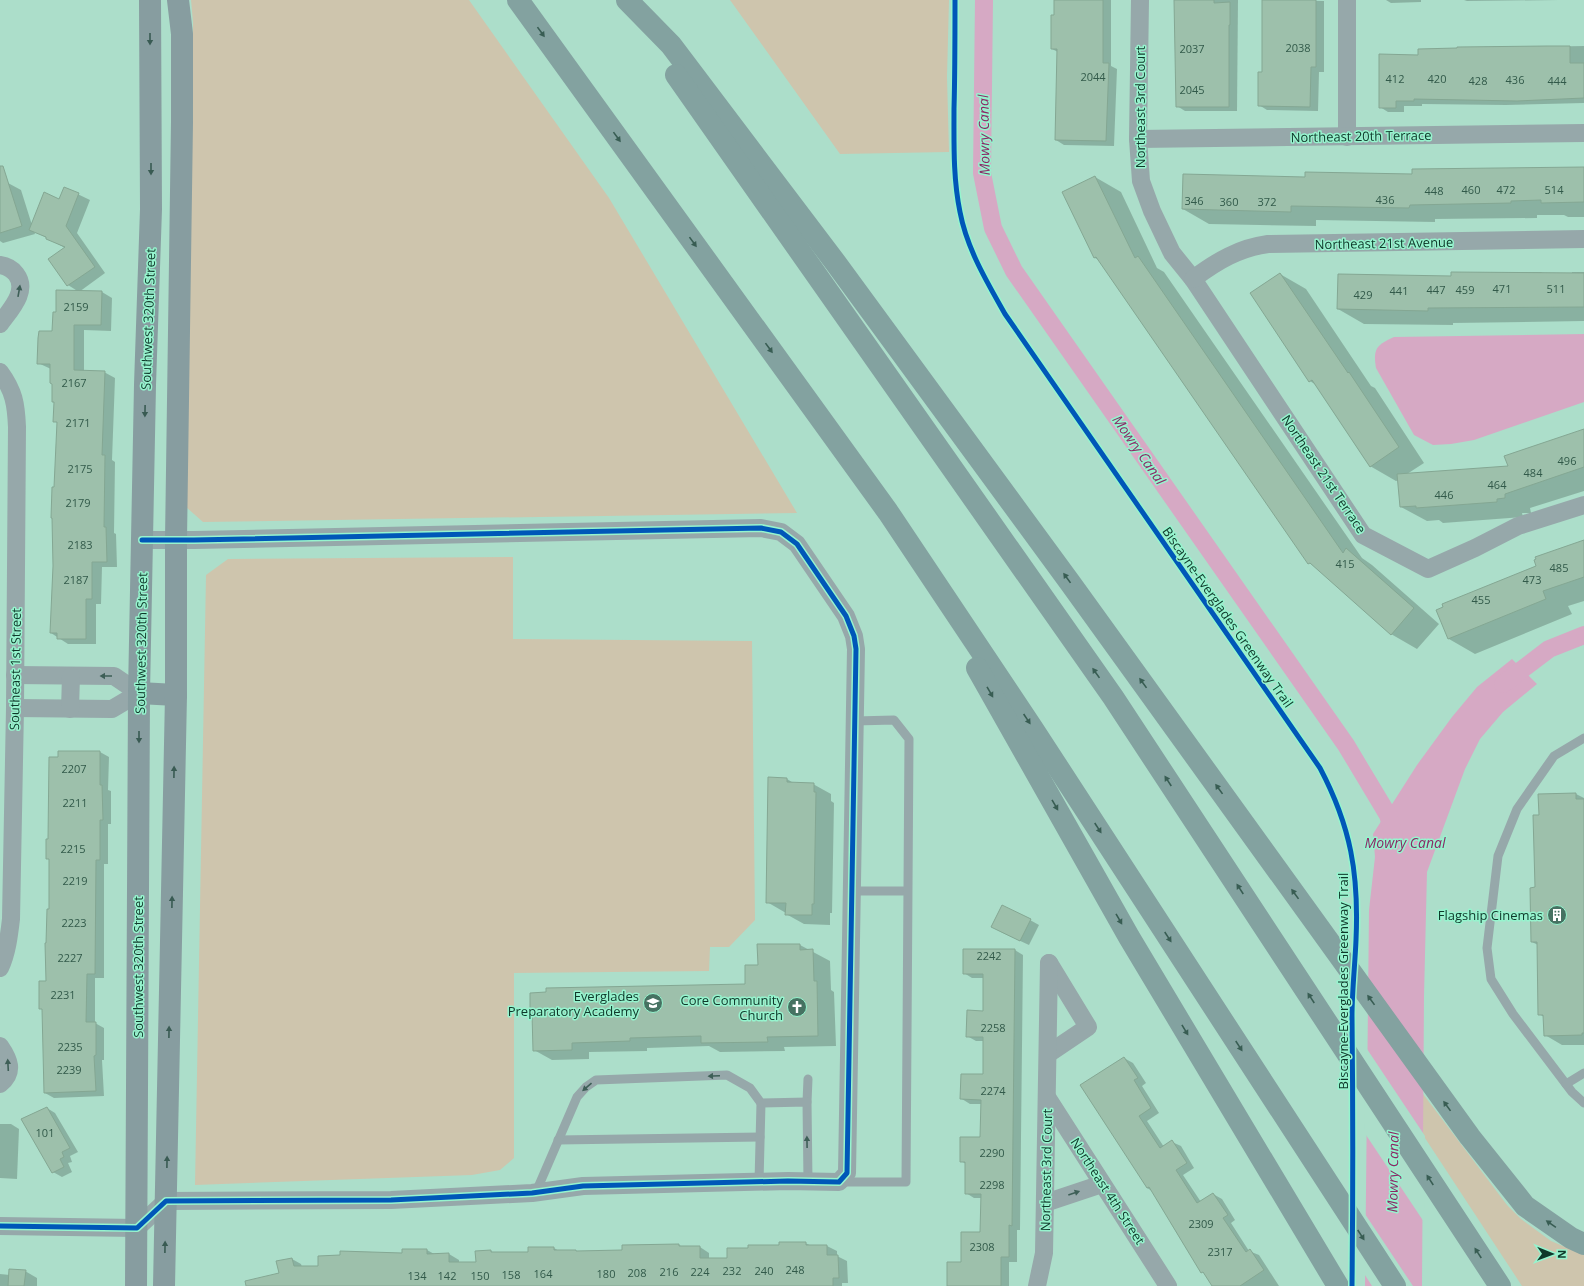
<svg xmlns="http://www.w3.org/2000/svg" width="1584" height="1286" viewBox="0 0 1584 1286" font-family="'Open Sans',sans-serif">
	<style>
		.green { fill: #cec5ad }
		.water { fill: #d6a9c4 }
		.pier { fill: #acdeca }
		.shadow { fill: #0003 }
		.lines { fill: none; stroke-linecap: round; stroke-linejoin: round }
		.canal { stroke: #d6a9c4; stroke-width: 18 }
		.building { fill: #9dc0ab; stroke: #84a793 }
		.lane { stroke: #96a8aa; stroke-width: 9 }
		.street { stroke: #96a8aa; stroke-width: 18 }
		.secondary { stroke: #879da0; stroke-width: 22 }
		.highway { stroke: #83a2a0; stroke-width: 22 }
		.cycleway-casing { stroke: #96f4ce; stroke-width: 8 }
		.cycleway { stroke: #0057b8; stroke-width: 5 }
		.oneway { fill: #385d53 }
		.oneway2 { fill: #395b53 }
		.oneway3 { fill: #3e5f57 }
		.labels { text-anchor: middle; stroke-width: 3; stroke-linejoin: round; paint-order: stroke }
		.number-label { font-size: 11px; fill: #325a4a }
		.street-label { font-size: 13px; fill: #0f382a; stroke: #96f4ce }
		.poi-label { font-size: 13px; fill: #0f382a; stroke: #96f4ce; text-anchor: end }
		.water-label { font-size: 14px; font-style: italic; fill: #8c2866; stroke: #96f4ce }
	</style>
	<rect width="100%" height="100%" fill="#acdeca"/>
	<g class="green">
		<path d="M191,0H469L609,198L797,513L203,522L186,507L193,22Z"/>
		<path d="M730,0H949L947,77L949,152L840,154Z"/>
		<path d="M513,557V639L752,641L755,920L729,947H710L709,971L514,973V1158L500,1170L472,1175L195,1185L206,575L228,559Z"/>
		<path d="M1423,1094L1507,1205L1521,1219L1551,1241L1584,1255V1286H1522L1423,1135Z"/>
	</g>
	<g class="water">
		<path d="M1584,334V402L1474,440L1451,444L1433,445L1414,435L1376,368C1373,349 1376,345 1394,337Z"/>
		<path d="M1512,659L1537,684L1503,712L1480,739L1465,769L1427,872L1424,996L1422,1286H1365L1369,910L1375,857L1373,834L1417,765L1452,717L1477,687Z"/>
	</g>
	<g class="pier">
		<path d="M1365,1046L1425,1136L1424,1222L1364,1132Z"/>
		<path d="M1363,1211L1413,1286H1372L1363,1272Z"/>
	</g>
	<g class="shadow">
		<path d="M1055,0H1111V66L1117,69L1114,146L1064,145L1056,140L1058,52L1052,49Z"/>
		<path d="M1175,0H1238L1237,111H1185L1177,106Z"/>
		<path d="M1263,0L1324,1V72H1319L1318,111L1267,110L1259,105L1262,73Z"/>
		<path d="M1386,0H1421V2L1391,3Z"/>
		<path d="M1464,0H1559L1467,1Z"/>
		<path d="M1584,46V103L1506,105L1422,104V106H1404V112H1388L1380,107L1419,56L1458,49V48Z"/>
		<path d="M1584,167V217H1568L1564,215H1537V218L1435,219V222L1316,220V226L1209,224L1183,209L1306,178L1413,175Z"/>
		<path d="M1095,177L1121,192L1157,268L1164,272L1362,558L1372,565L1439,624L1417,649L1391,634L1317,567L1309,563L1099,260L1095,258Z"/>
		<path d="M8,183L21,190L32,225L60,200L65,188L90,200L77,233L105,273L79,292L68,285L65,248L34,231L35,234L3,243L0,241V185Z"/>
		<path d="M1541,272L1544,274H1572V272H1584V321L1453,323V325L1364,324L1338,309L1452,277V273Z"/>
		<path d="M1280,274L1306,289L1371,386L1375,388L1424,463L1407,474L1509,467L1584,430V491L1530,508L1531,513H1522L1523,517L1443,523L1439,520L1427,521L1401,507L1399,480L1396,481L1370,466L1316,385L1310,381Z"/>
		<path d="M102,292L112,298L111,331L84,330V371L104,372L115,378L112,460L115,462L114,533L116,534L117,567H102L101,604H96V644H68L51,633L58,423L54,421L55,403L53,402V384L51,369L38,363L53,332Z"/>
		<path d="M1584,541V601L1568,606L1572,614L1475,654L1449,639L1437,611L1537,566Z"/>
		<path d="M59,752H100L109,757L108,790L111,791V824H108V864H104V978H95V1023L104,1028V1060H102L104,1096L54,1098L45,1093L43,1010L40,1008L47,982L50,910V860L47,858Z"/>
		<path d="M787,779L795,784H813L831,794V801L834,803L832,913H830V925L804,924L786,914V913L767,902Z"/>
		<path d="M1576,794L1584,798V1045H1562L1545,1035L1544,1017L1539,1014L1538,945L1532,942L1536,888L1540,816Z"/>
		<path d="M1030,920L1039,925L1029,945L1001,932Z"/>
		<path d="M800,945L830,961L831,990L834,992L836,1046L784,1047L785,1051L720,1052L709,1046L647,1048V1051L589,1052V1059L552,1060L534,1050L533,1014L531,1013L746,985L759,966Z"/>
		<path d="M1015,950L1023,955L1020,1230H1017V1262H1009V1286H949L981,1233L982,1198H974L966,1193V1164L961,1161L981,1138L982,1104H970L962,1099L984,1075V1041H976L967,1036L984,1012V978H972L964,973Z"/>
		<path d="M1124,1058L1133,1063L1146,1083L1142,1086L1159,1113L1147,1121L1164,1147L1172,1142L1181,1146L1194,1168L1183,1175L1201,1202L1213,1194L1222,1199L1235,1220L1231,1223L1249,1251L1259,1255L1279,1286H1213L1188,1251L1170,1222L1172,1221L1152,1191L1147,1188Z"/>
		<path d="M47,1108L55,1113L78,1152L70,1156L72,1162L68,1163L72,1172L62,1177L53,1172L22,1120Z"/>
		<path d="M0,1124H11L19,1129L17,1179L0,1178Z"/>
		<path d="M805,1243L812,1246H827L837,1251V1256L847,1261L848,1283H842V1286H272L292,1259L301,1264L302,1267L319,1266L403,1254V1250H427L436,1255L449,1254L459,1260V1263H477L491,1251L494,1253H529L554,1248L559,1251H576L578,1252L623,1251V1246L679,1245L683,1247H700L709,1253V1259H728L749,1249Z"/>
		<path d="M25,1271L37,1278V1286H0V1274L10,1275Z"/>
	</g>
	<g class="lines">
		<g class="canal">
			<path d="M984,0L982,173L993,228L1014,271L1346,745L1388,815L1394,836"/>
			<path d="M1503,684L1549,649L1584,635"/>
		</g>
	</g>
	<g class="building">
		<path d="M1054,0H1103V63H1109L1106,141L1055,140L1057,49H1051V15H1054Z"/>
		<path d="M1174,0H1214V3L1230,2V25H1229V107H1176Z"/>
		<path d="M1262,0H1316V67H1311L1310,107L1258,106V72H1262Z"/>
		<path d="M1547,46H1570V63H1584V98L1517,101L1414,99V101H1396V108H1379V54L1418,55V49L1457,48V47Z"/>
		<path d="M0,166H3L22,226L0,233Z"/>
		<path d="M1584,167V202L1541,203V200L1511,201V203L1410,205L1409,208L1291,206V212L1182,209L1183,174L1305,177V172L1412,174V169Z"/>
		<path d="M1095,176L1135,258L1138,256L1343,553L1346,548L1414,608L1391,635L1310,563L1308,564L1096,257L1094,258L1062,192Z"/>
		<path d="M64,187L79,193L66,226L95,267L67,286L48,259L65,247L46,239V237L29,230L44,192L59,199Z"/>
		<path d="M1451,272L1584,273V307L1428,308V311L1337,309L1338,274L1451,276Z"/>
		<path d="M1280,273L1348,373L1349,372L1399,447L1370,467L1312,380L1309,382L1250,293Z"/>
		<path d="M56,290L102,291L101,325H74V370L105,371L102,455H105L104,527H106L107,562H92V599H86V639H57V633H50L53,566L52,518H51L52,487H54L57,422H53L54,402H52V384L50,383V364H37L38,338L39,331H52L53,312H56Z"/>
		<path d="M1584,429V467L1505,494V498L1497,499V502L1416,508V506L1400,507L1397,474L1508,466L1504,456Z"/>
		<path d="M1584,540V577L1543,591L1546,599L1448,639L1436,610L1443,607L1442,604L1536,566L1534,560L1536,559L1535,557Z"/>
		<path d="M58,751H100V785H102L103,820H100V860H96L95,974H87L86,1022H96V1055L94,1056L96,1091L44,1093L42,1009H39V981H46L45,943H46L47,909H49V859H46V839H48L49,757H58Z"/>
		<path d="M768,777L787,778V782L814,783V792H816L814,904H812V915H785L786,903H766Z"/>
		<path d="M1576,793V799H1584V1033H1582V1035L1544,1036L1543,1015H1538L1537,942H1531L1530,888L1535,887L1533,815H1539L1538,794Z"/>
		<path d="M1002,905L1031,919L1020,941L991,927Z"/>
		<path d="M757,944H800V950L813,949L814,981H817L818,1036L767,1037L768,1042L701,1043V1036L630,1038V1041L572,1043V1050L533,1051L532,1013H530V993L546,992V988L745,984V965H758Z"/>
		<path d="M963,949H1015L1012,1226L1009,1225V1257H1001V1286H947V1262H961V1232H980L981,1194H965V1162H960V1137H980L981,1100L960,1099L961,1074H983V1037H966L967,1010L983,1011V974H963Z"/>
		<path d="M1124,1057L1138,1078L1134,1080L1151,1108L1139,1116L1160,1148L1172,1140L1187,1163L1176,1170L1197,1203L1213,1193L1228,1215L1223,1218L1246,1252L1250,1249L1264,1270L1240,1286H1212L1203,1272L1201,1273L1149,1187L1147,1188L1080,1085Z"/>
		<path d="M47,1107L70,1148L62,1152L64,1157L60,1159L64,1167L52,1173L21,1119Z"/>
		<path d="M779,1242H806V1245H827V1255H838L839,1278H833V1286H246L245,1281L279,1273L276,1261L292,1258L294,1266H318V1256L340,1255V1251L402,1253V1249H427V1254L449,1253V1262H476L475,1251L491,1250V1252H528V1247H554V1250H576V1251L622,1250V1245L679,1244V1246H700V1258H727V1248H748V1245H779Z"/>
		<path d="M9,1269L26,1270L24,1286H8Z"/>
	</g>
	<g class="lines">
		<g class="lane">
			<path d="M1584,738L1554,756L1517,809L1498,856L1487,948L1491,979L1513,1014L1572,1092L1584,1103"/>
			<path d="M852,891H907"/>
			<path d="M1566,1084L1584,1073"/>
			<path d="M807,1102L808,1079"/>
			<path d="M558,1140L760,1137"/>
			<path d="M759,1182L761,1103"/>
			<path d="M839,1182H906L909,739L894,720L855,721"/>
			<path d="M536,1192L577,1097L586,1087L596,1080L727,1075L750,1088L761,1103L807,1102L808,1181"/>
		</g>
		<g class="street">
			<path d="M1140,0L1138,139L1141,181L1152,211L1172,253L1193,279L1363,535L1428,569L1475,548L1518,526L1584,505"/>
			<path d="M1347,137V0"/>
			<path d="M1138,139L1584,133"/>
			<path d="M0,265C7,266 12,269 16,274C29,291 10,310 0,324"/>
			<path d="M1193,279C1217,261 1239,248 1268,244L1584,239"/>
			<path d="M0,372C14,391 16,404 17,427L15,708L11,919C9,936 7,953 0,968"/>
			<path d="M15,708L112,709L139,693L114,676L15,675"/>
			<path d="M70,709L71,676"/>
			<path d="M0,1046C9,1059 15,1072 0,1084"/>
			<path d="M1048,1054L1088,1027L1049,963"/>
			<path d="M1047,1097L1168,1286"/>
			<path d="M1045,1203L1102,1184"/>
			<path d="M0,1226L137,1228L166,1201L391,1200L532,1193L583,1186L788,1181L839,1182L847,1173L856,649L854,636L846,616L797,544L781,532L761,528L194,540H142"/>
			<path d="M1037,1286L1044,1253L1049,963"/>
		</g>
		<g class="secondary">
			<path d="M139,693L176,695"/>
			<path d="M136,1286L139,693L145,385L151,209L150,0"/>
			<path d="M164,1286L176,695V540L182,122V34L178,0"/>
		</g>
		<g class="highway">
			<path d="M518,0L888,512L1033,729L1395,1286"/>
			<path d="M627,0L671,45L835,262L1071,584L1470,1137L1525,1206L1571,1238L1584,1244"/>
			<path d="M676,75L1113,697L1500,1286"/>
			<path d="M977,668L1129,937L1338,1286"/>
		</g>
		<g class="cycleway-casing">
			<g id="cycleway">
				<path d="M955,0C955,36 955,73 954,109C954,144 953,178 960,212C967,249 987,282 1005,314L1320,768C1351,827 1359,874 1356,940C1355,965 1352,991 1352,1016C1353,1106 1353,1196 1352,1286"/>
				<path d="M0,1226L137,1228L166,1201L391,1200L532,1193L583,1186L788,1181L839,1182L847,1173L856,649L854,636L846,616L797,544L781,532L761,528L194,540H142"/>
			</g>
		</g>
		<use href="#cycleway" class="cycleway"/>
	</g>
	<defs><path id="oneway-solid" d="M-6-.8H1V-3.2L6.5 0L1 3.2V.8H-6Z"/></defs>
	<g class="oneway">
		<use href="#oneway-solid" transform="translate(541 32) rotate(54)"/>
		<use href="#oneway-solid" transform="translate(617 137) rotate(54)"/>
		<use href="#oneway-solid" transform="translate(693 242) rotate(54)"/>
		<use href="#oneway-solid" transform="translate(769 348) rotate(54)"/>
		<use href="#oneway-solid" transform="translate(1067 578) rotate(-126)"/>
		<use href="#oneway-solid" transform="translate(1096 673) rotate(-125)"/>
		<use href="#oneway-solid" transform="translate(1143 683) rotate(-126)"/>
		<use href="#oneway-solid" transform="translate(990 692) rotate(60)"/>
		<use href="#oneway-solid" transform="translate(1027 719) rotate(56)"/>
		<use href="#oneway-solid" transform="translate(1168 781) rotate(-123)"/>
		<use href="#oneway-solid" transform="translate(1219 789) rotate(-126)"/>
		<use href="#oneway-solid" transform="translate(1055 805) rotate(60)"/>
		<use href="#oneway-solid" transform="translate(1098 828) rotate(57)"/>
		<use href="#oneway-solid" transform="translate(1240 889) rotate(-123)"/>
		<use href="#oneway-solid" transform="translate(1295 894) rotate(-126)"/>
		<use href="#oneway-solid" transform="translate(1119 919) rotate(60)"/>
		<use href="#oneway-solid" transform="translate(1168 937) rotate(57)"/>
		<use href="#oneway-solid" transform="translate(1311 998) rotate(-123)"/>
		<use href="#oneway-solid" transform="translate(1371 1000) rotate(-126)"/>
		<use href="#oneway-solid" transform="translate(1185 1030) rotate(59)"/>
		<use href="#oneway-solid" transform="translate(1239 1046) rotate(57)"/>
		<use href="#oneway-solid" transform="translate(1447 1106) rotate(-126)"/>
		<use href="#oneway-solid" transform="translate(1430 1180) rotate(-123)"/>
		<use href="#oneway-solid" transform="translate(1551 1224) rotate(-145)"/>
		<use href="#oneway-solid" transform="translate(1361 1235) rotate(57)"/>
		<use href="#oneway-solid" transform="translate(1478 1253) rotate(-123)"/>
	</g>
	<g class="oneway2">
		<use href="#oneway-solid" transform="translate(150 39) rotate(90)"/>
		<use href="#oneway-solid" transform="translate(151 169) rotate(90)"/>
		<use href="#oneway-solid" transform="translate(145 411) rotate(91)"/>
		<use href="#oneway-solid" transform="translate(139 737) rotate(90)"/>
		<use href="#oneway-solid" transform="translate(174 772) rotate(-89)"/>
		<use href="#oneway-solid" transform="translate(172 902) rotate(-89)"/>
		<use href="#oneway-solid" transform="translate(169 1032) rotate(-89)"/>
		<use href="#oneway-solid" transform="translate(167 1162) rotate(-89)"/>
		<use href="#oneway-solid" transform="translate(165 1247) rotate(-89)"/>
	</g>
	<g class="oneway3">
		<use href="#oneway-solid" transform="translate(19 291) rotate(-80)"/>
		<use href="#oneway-solid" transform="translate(106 676) rotate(-180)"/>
		<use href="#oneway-solid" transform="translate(8 1065) rotate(-93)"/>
		<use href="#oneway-solid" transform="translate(714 1076) rotate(178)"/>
		<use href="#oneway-solid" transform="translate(587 1087) rotate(139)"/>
		<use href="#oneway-solid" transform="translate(807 1142) rotate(-91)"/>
		<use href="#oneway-solid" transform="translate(1074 1193) rotate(-19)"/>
	</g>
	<defs>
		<g id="building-disc" transform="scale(1)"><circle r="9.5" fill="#467262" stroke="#96f4ce"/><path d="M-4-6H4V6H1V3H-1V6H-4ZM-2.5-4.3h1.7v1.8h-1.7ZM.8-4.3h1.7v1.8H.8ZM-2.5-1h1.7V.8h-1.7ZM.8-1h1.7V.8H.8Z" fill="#fff"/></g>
		<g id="school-disc" transform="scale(1)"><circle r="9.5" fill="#467262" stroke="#96f4ce"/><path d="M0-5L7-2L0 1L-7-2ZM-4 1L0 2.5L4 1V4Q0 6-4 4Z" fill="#fff"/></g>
		<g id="church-disc" transform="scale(1)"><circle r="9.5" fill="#467262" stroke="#96f4ce"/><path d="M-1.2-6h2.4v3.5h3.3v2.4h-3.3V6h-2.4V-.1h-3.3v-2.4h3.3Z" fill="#fff"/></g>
	</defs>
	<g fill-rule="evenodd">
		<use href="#building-disc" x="1557" y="915"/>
		<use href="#school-disc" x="653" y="1003"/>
		<use href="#church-disc" x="797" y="1007"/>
	</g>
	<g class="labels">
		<g class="number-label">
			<text x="1298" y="52">2038</text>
			<text x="1192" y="53">2037</text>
			<text x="1093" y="81">2044</text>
			<text x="1395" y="83">412</text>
			<text x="1437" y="83">420</text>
			<text x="1515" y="84">436</text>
			<text x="1478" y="85">428</text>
			<text x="1557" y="85">444</text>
			<text x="1192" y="94">2045</text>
			<text x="1471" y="194">460</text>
			<text x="1506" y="194">472</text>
			<text x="1554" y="194">514</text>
			<text x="1434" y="195">448</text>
			<text x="1385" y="204">436</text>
			<text x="1194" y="205">346</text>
			<text x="1229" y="206">360</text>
			<text x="1267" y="206">372</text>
			<text x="1502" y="293">471</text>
			<text x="1556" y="293">511</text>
			<text x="1436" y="294">447</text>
			<text x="1465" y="294">459</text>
			<text x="1399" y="295">441</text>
			<text x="1363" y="299">429</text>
			<text x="76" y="311">2159</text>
			<text x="74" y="387">2167</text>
			<text x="78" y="427">2171</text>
			<text x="1567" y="465">496</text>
			<text x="80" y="473">2175</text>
			<text x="1533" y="477">484</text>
			<text x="1497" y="489">464</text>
			<text x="1444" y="499">446</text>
			<text x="78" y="507">2179</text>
			<text x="80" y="549">2183</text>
			<text x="1345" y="568">415</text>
			<text x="1559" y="572">485</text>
			<text x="76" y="584">2187</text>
			<text x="1532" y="584">473</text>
			<text x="1481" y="604">455</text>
			<text x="74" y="773">2207</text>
			<text x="75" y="807">2211</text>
			<text x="73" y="853">2215</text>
			<text x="75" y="885">2219</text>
			<text x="74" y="927">2223</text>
			<text x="989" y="960">2242</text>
			<text x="70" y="962">2227</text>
			<text x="63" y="999">2231</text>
			<text x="993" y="1032">2258</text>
			<text x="70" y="1051">2235</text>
			<text x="69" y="1074">2239</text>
			<text x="993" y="1095">2274</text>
			<text x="45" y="1137">101</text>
			<text x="992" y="1157">2290</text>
			<text x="992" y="1189">2298</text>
			<text x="1201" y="1228">2309</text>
			<text x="982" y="1251">2308</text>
			<text x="1220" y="1256">2317</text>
			<text x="795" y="1274">248</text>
			<text x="732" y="1275">232</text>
			<text x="764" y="1275">240</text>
			<text x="669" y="1276">216</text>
			<text x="700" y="1276">224</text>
			<text x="637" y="1277">208</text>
			<text x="543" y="1278">164</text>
			<text x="606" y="1278">180</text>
			<text x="511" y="1279">158</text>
			<text x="417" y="1280">134</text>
			<text x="447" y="1280">142</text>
			<text x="480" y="1280">150</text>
		</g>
		<g class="street-label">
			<text transform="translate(1140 107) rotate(-90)" y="5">Northeast 3rd Court</text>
			<text transform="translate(1361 136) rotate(-1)" y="5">Northeast 20th Terrace</text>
			<text transform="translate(1384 243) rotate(-1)" y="5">Northeast 21st Avenue</text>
			<text transform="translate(148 319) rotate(-88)" y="5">Southwest 320th Street</text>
			<text transform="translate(1324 474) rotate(56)" y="5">Northeast 21st Terrace</text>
			<text transform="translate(1228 617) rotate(55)" y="5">Biscayne-Everglades Greenway Trail</text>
			<text transform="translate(141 643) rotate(-89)" y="5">Southwest 320th Street</text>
			<text transform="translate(15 669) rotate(-89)" y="5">Southeast 1st Street</text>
			<text transform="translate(138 967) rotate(-90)" y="5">Southwest 320th Street</text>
			<text transform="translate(1343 981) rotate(-90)" y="5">Biscayne-Everglades Greenway Trail</text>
			<text transform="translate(1046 1170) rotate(-89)" y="5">Northeast 3rd Court</text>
			<text transform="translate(1108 1191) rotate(57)" y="5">Northeast 4th Street</text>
		</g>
		<g class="poi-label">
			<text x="1543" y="920">Flagship Cinemas</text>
			<text x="639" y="1001">Everglades<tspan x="639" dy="15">Preparatory Academy</tspan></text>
			<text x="783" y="1005">Core Community<tspan x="783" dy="15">Church</tspan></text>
		</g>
		<g class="water-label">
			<text transform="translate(984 135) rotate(-91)" y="5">Mowry Canal</text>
			<text transform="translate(1139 450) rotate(55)" y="5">Mowry Canal</text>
			<text x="1405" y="848">Mowry Canal</text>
			<text transform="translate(1393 1172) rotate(-89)" y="5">Mowry Canal</text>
		</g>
	</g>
	<g transform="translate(1552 1254) rotate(91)" stroke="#96f4ce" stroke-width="3" paint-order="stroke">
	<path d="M0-3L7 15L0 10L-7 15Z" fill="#0f382a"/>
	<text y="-6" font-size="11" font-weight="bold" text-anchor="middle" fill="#0f382a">N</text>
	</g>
</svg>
